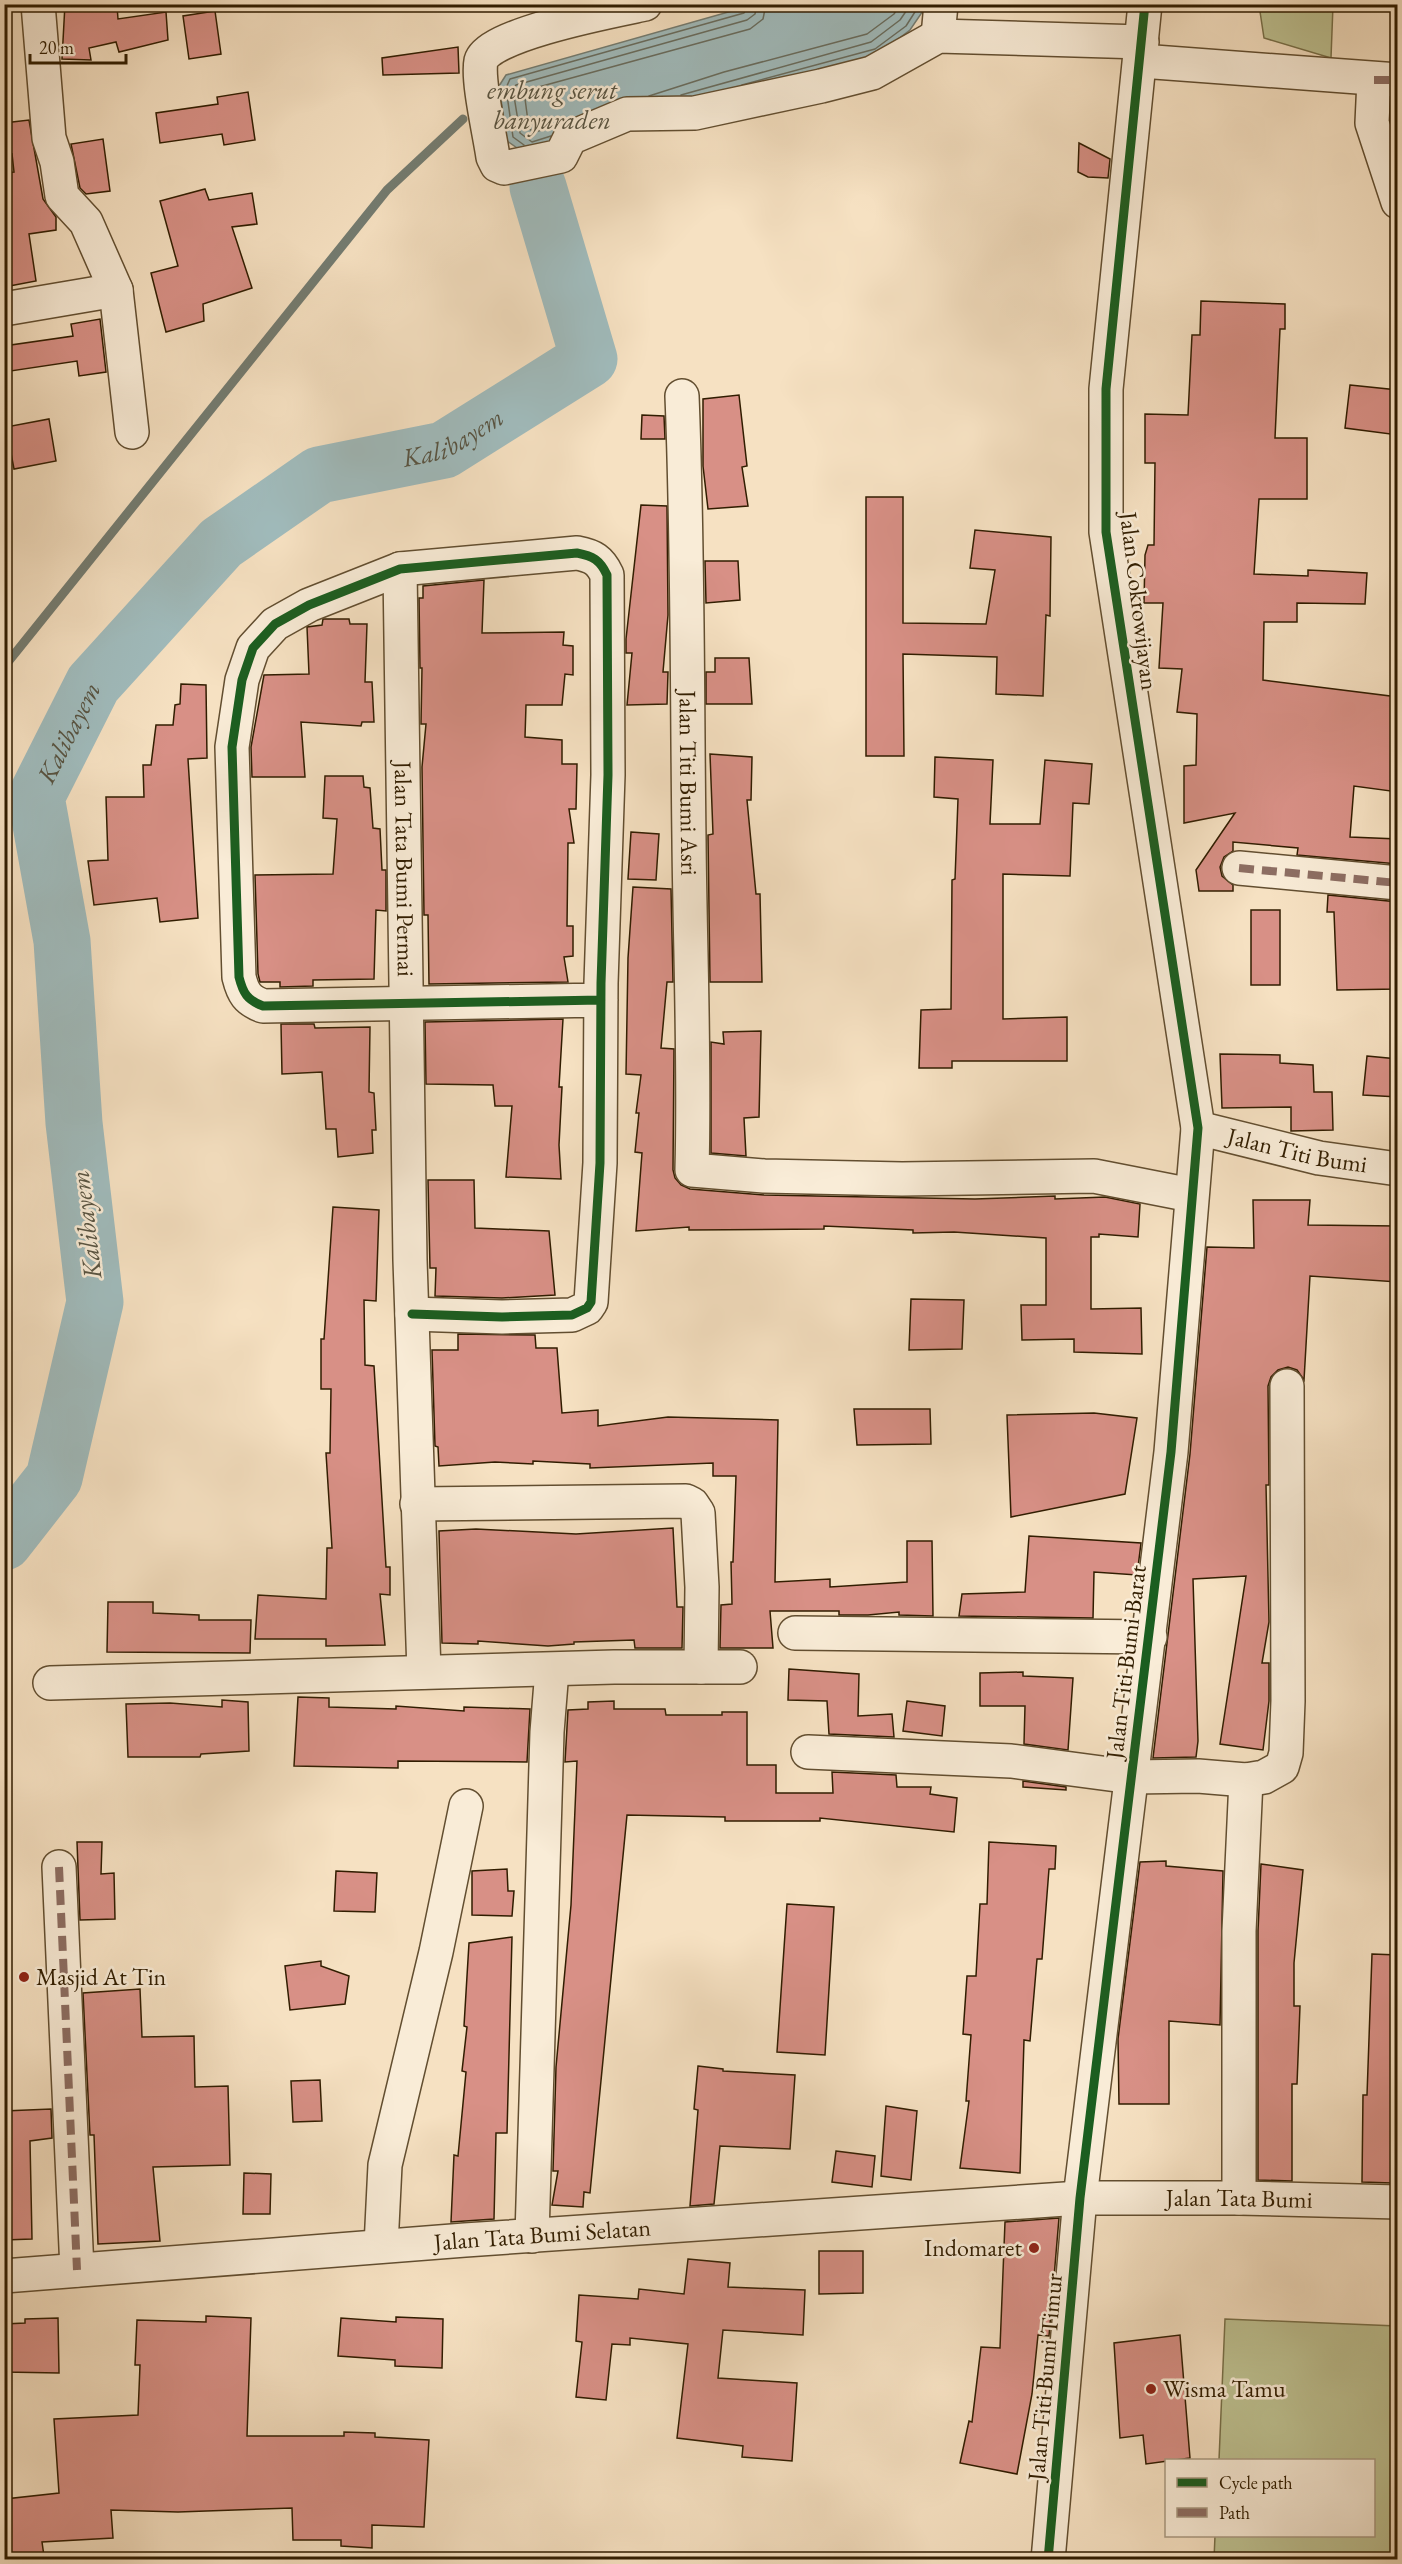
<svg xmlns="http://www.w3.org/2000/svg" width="1402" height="2564" viewBox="0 0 1402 2564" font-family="'EB Garamond',serif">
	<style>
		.green { fill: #bec292; stroke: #787049; stroke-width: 1.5 }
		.water { fill: #a0bbbc; stroke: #747c71; stroke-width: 1.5 }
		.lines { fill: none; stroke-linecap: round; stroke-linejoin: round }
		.shore { stroke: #686c5e; stroke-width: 1.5 }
		.stream { stroke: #747c71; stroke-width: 9 }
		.river { stroke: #a0bbbc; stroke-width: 57 }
		.building { fill: #d89086; stroke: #311d00; stroke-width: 1.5 }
		.minor-casing { stroke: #624e30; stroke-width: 36 }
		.minor { stroke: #f9ecd7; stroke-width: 33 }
		.quiet { stroke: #8d6e63; stroke-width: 8; stroke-dasharray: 15 8; stroke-linecap: butt }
		.cycleway-casing { stroke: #f9ecd7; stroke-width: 13 }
		.cycleway { stroke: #1b5e20; stroke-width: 9 }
		.poi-dot { fill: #8f2418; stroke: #f9ecd7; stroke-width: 2 }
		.labels { text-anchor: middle; stroke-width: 5; stroke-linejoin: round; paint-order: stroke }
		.street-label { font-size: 24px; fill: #311d00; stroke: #f9ecd7 }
		.poi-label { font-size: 24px; fill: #311d00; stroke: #f9ecd7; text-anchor: start }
		.water-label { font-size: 26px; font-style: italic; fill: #585442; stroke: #f9ecd7 }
	</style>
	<rect width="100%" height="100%" fill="#f6e1c2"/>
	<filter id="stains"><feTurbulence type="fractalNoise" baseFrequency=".00333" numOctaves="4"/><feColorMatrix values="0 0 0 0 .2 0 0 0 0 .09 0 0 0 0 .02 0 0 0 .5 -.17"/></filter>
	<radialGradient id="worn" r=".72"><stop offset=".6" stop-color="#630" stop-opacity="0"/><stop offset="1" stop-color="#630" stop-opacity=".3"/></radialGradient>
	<g class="green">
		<path d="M1259,5H1333L1331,58L1264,38Z"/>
		<path d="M1225,2319L1397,2326V2559H1214L1215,2536H1374V2460H1219Z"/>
	</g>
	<path class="water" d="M753,5H927L910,30L877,55L530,157L507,141L499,86L506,75Z"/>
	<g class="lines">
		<g class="shore">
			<path d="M742,85L875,49L906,26L920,4"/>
			<path d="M681,95L871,42L900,20L911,4"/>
			<path d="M649,96L724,72L867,34L894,14L900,4"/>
			<path d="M561,124L535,132L529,129L524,91L750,29L763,19L766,4"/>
			<path d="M551,136L532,142L520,133L513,90L516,85L747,20L755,14L757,4"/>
			<path d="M524,145L513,137L506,88L510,79L744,13L749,4"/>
		</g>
		<path class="stream" d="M4,667L387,190L463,119"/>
		<path class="river" id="s1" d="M4,1542L54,1478L95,1302L74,1123L62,941L36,797L93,684L221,543L319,475L444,450L589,359L538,187"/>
	</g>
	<g class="building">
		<path d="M65,4L117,6L118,19L166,12L168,40L119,52L116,42L89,48L91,60L62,59Z"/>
		<path d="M215,11L221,54L189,59L183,16Z"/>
		<path d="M458,47L459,73L383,75L382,58Z"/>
		<path d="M248,92L255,140L224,145L222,134L160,143L156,113L218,104L217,97Z"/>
		<path d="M29,120L43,199L56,217V230L29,234L36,281L4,287V173L14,172L12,154L4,156V123Z"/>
		<path d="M103,139L110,191L86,194L80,188L71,144Z"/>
		<path d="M1079,143L1110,159L1108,178L1088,177L1078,172Z"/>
		<path d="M205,189L209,200L252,193L257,224L232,227L252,288L203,304L204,321L166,332L151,273L178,266L160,201Z"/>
		<path d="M1201,301L1285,304V329H1280L1275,438H1307V499H1259L1254,574L1308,576V570L1367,573L1365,604L1297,603V622H1264L1263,680L1398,697V792L1354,786L1350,837L1398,839V864L1297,855L1298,848L1233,842V851L1224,857L1220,867L1222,876L1233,885V891H1199L1196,870L1235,813L1184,823V766L1196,765L1197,714L1177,712L1182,669L1159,668L1163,603H1144L1145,555L1148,545H1154L1155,463H1145V414L1188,415L1192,335H1200Z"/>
		<path d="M100,319L106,372L79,376L77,361L4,372V346L73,336L71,324Z"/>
		<path d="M1350,385L1398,390V435L1345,428Z"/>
		<path d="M739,395L747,466L742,467L748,506L708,509L703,466V399Z"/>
		<path d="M642,415L664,416L665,439H641Z"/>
		<path d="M49,419L56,461L14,469L6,427Z"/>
		<path d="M866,497H903V623L986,624L995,570L970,568L975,530L1051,537L1050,616L1046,615L1043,696L996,694L997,657L903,654L904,756H866Z"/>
		<path d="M641,505L667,506L668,615L663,672H668L667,704L627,705L632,653H626V639Z"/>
		<path d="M705,561H738L740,600L706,603Z"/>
		<path d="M484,580L482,633L564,632L563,645L573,646V675L565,674L562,705H526L525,737L562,740V764H577L576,809H569L574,843H568L567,926H573V956L564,957L568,982L429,984L428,915H424L422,767L426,724H421L422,668H420L419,598H423V586Z"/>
		<path d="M323,619H349L350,624H367L365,682H372L374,722H362L361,726L301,722L305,777H252L251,747L264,675L309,674L307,627L322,625Z"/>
		<path d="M715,658H749L752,704H706V672H715Z"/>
		<path d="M181,684L206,685L207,758L188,759L198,918L160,922L157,898L94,905L88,861L108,860L106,797H144L143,765H151L156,725H173L175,705L180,704Z"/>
		<path d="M710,754L752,757L751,800H747L756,894H760L762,982H710L708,835L713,834Z"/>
		<path d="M935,757L993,760L990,824H1040L1045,760L1092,764L1089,804L1073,803L1070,876L1003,874V1019L1067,1017V1061H952V1068H919L921,1010L951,1009L952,880L955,879L958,799L934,797Z"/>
		<path d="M325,776H363L364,787L370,788L373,828L380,829L382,870H386V911L376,910L374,979L313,980V986L280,987V982H260L258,974L255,875L333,874L337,819L323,818Z"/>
		<path d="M631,832L659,834L656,880L628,879Z"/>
		<path d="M633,887L671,889L673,982H667L661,1048L674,1049L673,1170L675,1178L681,1185L690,1189L764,1195L975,1199L1055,1196V1199L1105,1197L1140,1204L1138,1237L1099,1234V1237H1091V1309L1141,1308L1142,1354L1074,1352V1339L1022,1340L1021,1305H1046V1238L954,1232L913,1233V1230L824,1226V1229L689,1230V1227L636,1231L642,1153L635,1152L639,1113H636L641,1075L626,1074L628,958Z"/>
		<path d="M1328,895L1398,902V989L1337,990L1334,912H1327Z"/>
		<rect x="1251" y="910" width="29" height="75"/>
		<path d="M563,1019L559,1087H562L559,1145L561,1179L506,1177L512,1106H495L493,1085L426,1084L425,1022Z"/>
		<path d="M281,1024H314L315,1028L370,1027L369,1092L374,1093L376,1130H372L373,1153L338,1157L336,1129H326L322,1072L282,1074Z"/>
		<path d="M761,1031L759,1117L744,1118L746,1156L711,1153V1042L724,1044L723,1032Z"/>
		<path d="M1220,1054L1280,1055V1063L1313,1065L1314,1092H1332L1333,1130L1291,1131V1107L1222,1108Z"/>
		<path d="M1367,1056L1398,1059V1097L1363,1095Z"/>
		<path d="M428,1180H474L475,1228L549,1231L555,1295L502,1298L435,1296L436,1268H430Z"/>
		<path d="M1253,1200H1310L1308,1225L1398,1226V1282L1310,1276L1304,1380L1297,1370L1288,1367L1278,1370L1271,1377L1268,1386L1269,1485H1266L1269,1622L1262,1663H1269V1701L1263,1750L1220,1744L1246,1576L1193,1579L1198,1741L1196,1757L1153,1758L1190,1454L1207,1247L1254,1248Z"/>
		<path d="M333,1207L379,1210L376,1301L364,1300L365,1365L374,1366L386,1567H390V1595L380,1594L385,1645L326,1646V1639H255L258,1595L326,1599L327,1548H332L326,1453H330L331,1389H321V1339H324Z"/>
		<path d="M911,1299L964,1300L962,1349L909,1350Z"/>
		<path d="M458,1334L535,1335L536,1348H557L562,1413L598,1410V1426L668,1417L778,1420L775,1582L830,1579V1587L907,1582V1541H932L933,1616L899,1615V1612L868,1615H839V1611H770L773,1648H720L721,1605L732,1604L731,1562H733L736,1476H713V1463L590,1468V1464L533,1461V1464L495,1462L439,1466L438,1447L435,1446L432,1350H458Z"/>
		<path d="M854,1409H930L931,1444L857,1445Z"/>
		<path d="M1094,1413L1137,1418L1125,1494L1011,1517L1007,1415Z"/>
		<path d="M673,1528L677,1607H683L682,1648H635L634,1640L574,1642V1644L548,1646L478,1641V1644L442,1643L439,1531L476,1529L576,1534Z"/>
		<path d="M1029,1536L1141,1543L1137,1575L1094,1572L1093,1618L959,1616L962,1594L1025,1592Z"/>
		<path d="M108,1602H153V1613L199,1615V1620H251L250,1653L107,1652Z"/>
		<path d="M789,1669L859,1674L858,1716L892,1714L894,1737L829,1734L827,1701L788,1700Z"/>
		<path d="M1023,1672V1676L1073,1678L1068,1750L1024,1744L1025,1706H980V1673Z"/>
		<path d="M298,1697L329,1698V1707L396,1709V1706L464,1711V1707L530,1709L527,1762L398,1761V1768L294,1766Z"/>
		<path d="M222,1700L248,1702L249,1751L201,1754L200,1757H128L126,1704L170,1703L222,1707Z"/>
		<path d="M614,1701V1709H665L666,1715H722V1712H747V1765H776V1793H833L832,1772L896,1775L897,1787H931L930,1794L957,1798L954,1832L820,1818V1821H725V1817L627,1815L590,2193L584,2192L583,2207L552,2205L558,2171H553L556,2067L571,1905L577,1761L565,1762L568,1710L588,1709V1702Z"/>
		<path d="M907,1701L945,1706L942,1736L903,1731Z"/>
		<path d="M1023,1781L1066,1787V1790L1023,1787Z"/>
		<path d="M77,1842H102L101,1874L114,1873L115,1919L80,1920Z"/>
		<path d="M989,1842L1056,1846L1055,1869H1049L1042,1959H1037L1030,2041L1024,2040L1020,2173L960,2168L969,2101H966L971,2035L963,2034L967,1976H976L980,1904H987Z"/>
		<path d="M1166,1861V1866L1223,1871L1220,2025L1169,2021V2104H1119L1118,2039L1140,1862Z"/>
		<path d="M1261,1864L1303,1870L1294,1963V2006H1300L1297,2084H1292V2181L1258,2180V1931Z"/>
		<path d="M507,1869L508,1891H514L512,1916L472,1915V1871Z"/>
		<path d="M336,1871L377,1873L375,1912L334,1911Z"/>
		<path d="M787,1904L834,1907L825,2055L777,2052Z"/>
		<path d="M512,1937L507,2133H496L494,2219L451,2222L454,2155L458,2156L466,2072L462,2071L467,2027L464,2026L469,1943Z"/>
		<path d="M1372,1954L1398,1955L1392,2183L1362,2182L1363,2095H1367Z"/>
		<path d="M321,1961V1966L349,1976L345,2004L290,2010L285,1966Z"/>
		<path d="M140,1989L142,2037L194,2036L195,2087L228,2086L230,2165L153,2167L160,2241L98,2244L94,2135H90L83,1993Z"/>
		<path d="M698,2066L723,2069V2071L795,2075L790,2149L720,2146L714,2204L690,2206L698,2110L694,2109Z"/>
		<path d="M320,2080L322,2121L293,2122L291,2081Z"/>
		<path d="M886,2106L917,2111L911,2180L881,2176Z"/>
		<path d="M51,2109L52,2138L30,2141L32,2239L4,2240V2111Z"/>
		<path d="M836,2151L875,2156L872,2187L832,2182Z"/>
		<path d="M244,2173L271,2174L270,2214H243Z"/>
		<path d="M1059,2218L1049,2336L1038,2335L1032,2394L1017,2474L960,2463L969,2421L972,2422L981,2347L1000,2348L1005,2222Z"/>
		<path d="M819,2251H863V2293L819,2294Z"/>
		<path d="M688,2259L730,2263L728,2287L805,2290L803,2335L723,2330L718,2378L797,2383L792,2461L742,2457L743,2446L677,2438L688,2344L630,2338V2345L612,2344L606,2400L576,2397L582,2342L576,2341L579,2295L638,2299L639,2289L684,2294Z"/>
		<path d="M206,2316L251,2318L247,2436H344V2432L375,2433V2437L429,2440L424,2527L372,2525V2548L341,2546V2540H293L292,2508L178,2512L111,2510L113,2538L42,2542L44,2556L12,2559L5,2499L59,2493L54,2419L138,2415L140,2365H135L137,2320L206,2322Z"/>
		<path d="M396,2317L443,2319L442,2368L395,2366V2360L338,2356L341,2318L396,2322Z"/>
		<path d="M58,2318L59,2373L4,2372V2324L25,2323V2319Z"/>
		<path d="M1180,2335L1190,2458L1146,2464L1143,2435L1120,2438L1114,2343Z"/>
	</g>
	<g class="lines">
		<g class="minor-casing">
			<g id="minor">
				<path d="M38,4L49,138L57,162L62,196L86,222L116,290L132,432"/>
				<path d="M645,4C617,10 488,34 481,61C477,80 490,135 493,157L497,165L504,168L561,156L570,138L627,114L695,113L821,86L872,73L938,36L1142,42"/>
				<path d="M938,36L941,4"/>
				<path d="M1141,61L1398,80"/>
				<path d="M1374,80L1372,123L1398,202"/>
				<path d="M4,309L116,290"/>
				<path id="s2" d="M682,396C688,544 687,691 689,840C690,950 695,1060 692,1170L764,1176L902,1179L1094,1176L1191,1195"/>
				<path id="s3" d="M400,569L410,1260L424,1672"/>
				<path d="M1239,868L1398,883"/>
				<path id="s4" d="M1198,1128L1319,1158L1398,1169"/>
				<path d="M412,1314L502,1317L572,1315L587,1308L591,1302L600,1163L601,983L608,775L607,575C600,560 593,556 577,553L400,569L309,605L275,624L253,648L242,680L232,747L239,977C243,993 247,1000 263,1006L601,1000"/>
				<path d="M795,1633L1150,1637"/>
				<path d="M701,1667H740"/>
				<path d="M50,1683L614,1667H701L702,1587L698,1513L692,1504L686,1501L417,1504"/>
				<path d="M808,1752L1011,1761L1132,1777L1198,1776L1246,1780L1264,1777L1282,1767L1286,1753L1288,1701L1287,1386"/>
				<path d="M59,1867L77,2270"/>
				<path d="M1239,2198V1931L1246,1780"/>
				<path d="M532,2236L547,1732L552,1670"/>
				<path d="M381,2246L385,2165L436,1952L466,1806"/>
				<path id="s5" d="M4,2276L465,2240L1080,2198H1239L1398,2202"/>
				<path d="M1048,2560L1080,2198L1171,1452L1198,1128L1106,532V389L1145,4"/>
			</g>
		</g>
		<use href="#minor" class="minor"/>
		<g class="quiet">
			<path d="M1374,80H1398"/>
			<path d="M1239,868L1398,883"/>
			<path d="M59,1867L77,2270"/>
		</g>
		<g class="cycleway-casing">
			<g id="cycleway">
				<path d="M412,1314L502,1317L572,1315L587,1308L591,1302L600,1163L601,983L608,775L607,575C600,560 593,556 577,553L400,569L309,605L275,624L253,648L242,680L232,747L239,977C243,993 247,1000 263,1006L601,1000"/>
				<path d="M1048,2560L1080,2198L1171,1452L1198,1128L1106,532V389L1145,4"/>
			</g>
		</g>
		<use href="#cycleway" class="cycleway"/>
	</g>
	<g class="poi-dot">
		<circle cx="24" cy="1977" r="6"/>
		<circle cx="1034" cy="2248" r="6"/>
		<circle cx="1151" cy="2389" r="6"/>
	</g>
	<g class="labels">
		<g class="street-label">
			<text transform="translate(1139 601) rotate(83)" y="8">Jalan Cokrowijayan</text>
			<text dy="8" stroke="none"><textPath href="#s2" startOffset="387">Jalan Titi Bumi Asri</textPath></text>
			<text dy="8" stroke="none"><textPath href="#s3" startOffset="300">Jalan Tata Bumi Permai</textPath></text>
			<text dy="8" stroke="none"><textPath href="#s4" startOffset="102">Jalan Titi Bumi</textPath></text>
			<text transform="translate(1126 1662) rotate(-83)" y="8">Jalan Titi Bumi Barat</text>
			<text dy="8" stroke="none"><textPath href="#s5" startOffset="1238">Jalan Tata Bumi</textPath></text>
			<text dy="8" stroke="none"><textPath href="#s5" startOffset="540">Jalan Tata Bumi Selatan</textPath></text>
			<text transform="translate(1045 2377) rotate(-85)" y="8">Jalan Titi Bumi Timur</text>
		</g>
		<g class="poi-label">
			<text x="36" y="1985">Masjid At Tin</text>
			<text x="1022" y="2256" text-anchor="end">Indomaret</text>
			<text x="1163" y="2397">Wisma Tamu</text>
		</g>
		<g class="water-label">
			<text x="552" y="99">embung serut<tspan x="552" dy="30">banyuraden</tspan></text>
			<text dy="9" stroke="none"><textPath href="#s1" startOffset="1347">Kalibayem</textPath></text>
			<text dy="9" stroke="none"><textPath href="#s1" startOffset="843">Kalibayem</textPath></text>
			<text transform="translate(86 1225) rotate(-97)" y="9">Kalibayem</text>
		</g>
	</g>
	<rect width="1402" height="2564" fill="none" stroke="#f6e1c2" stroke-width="24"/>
	<rect x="6" y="6" width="1390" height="2552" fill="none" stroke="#311d00" stroke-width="3"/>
	<rect x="12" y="12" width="1378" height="2540" fill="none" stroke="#311d00" stroke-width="1.5"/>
	<rect x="1165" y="2459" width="210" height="78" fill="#f9ecd7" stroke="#a99981" stroke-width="1.5"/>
	<rect x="1177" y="2478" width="30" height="9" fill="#1b5e20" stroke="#a99981" stroke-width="1.5"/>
	<text x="1219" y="2489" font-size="18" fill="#311d00">Cycle path</text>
	<rect x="1177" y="2508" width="30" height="9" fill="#8d6e63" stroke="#a99981" stroke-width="1.5"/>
	<text x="1219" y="2519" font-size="18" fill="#311d00">Path</text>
	<path d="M30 54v9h96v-9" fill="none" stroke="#311d00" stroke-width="3"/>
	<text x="39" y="54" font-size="18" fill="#311d00" stroke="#f9ecd7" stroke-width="4.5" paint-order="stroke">20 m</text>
	<rect width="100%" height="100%" filter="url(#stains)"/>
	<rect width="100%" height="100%" fill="url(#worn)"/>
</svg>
